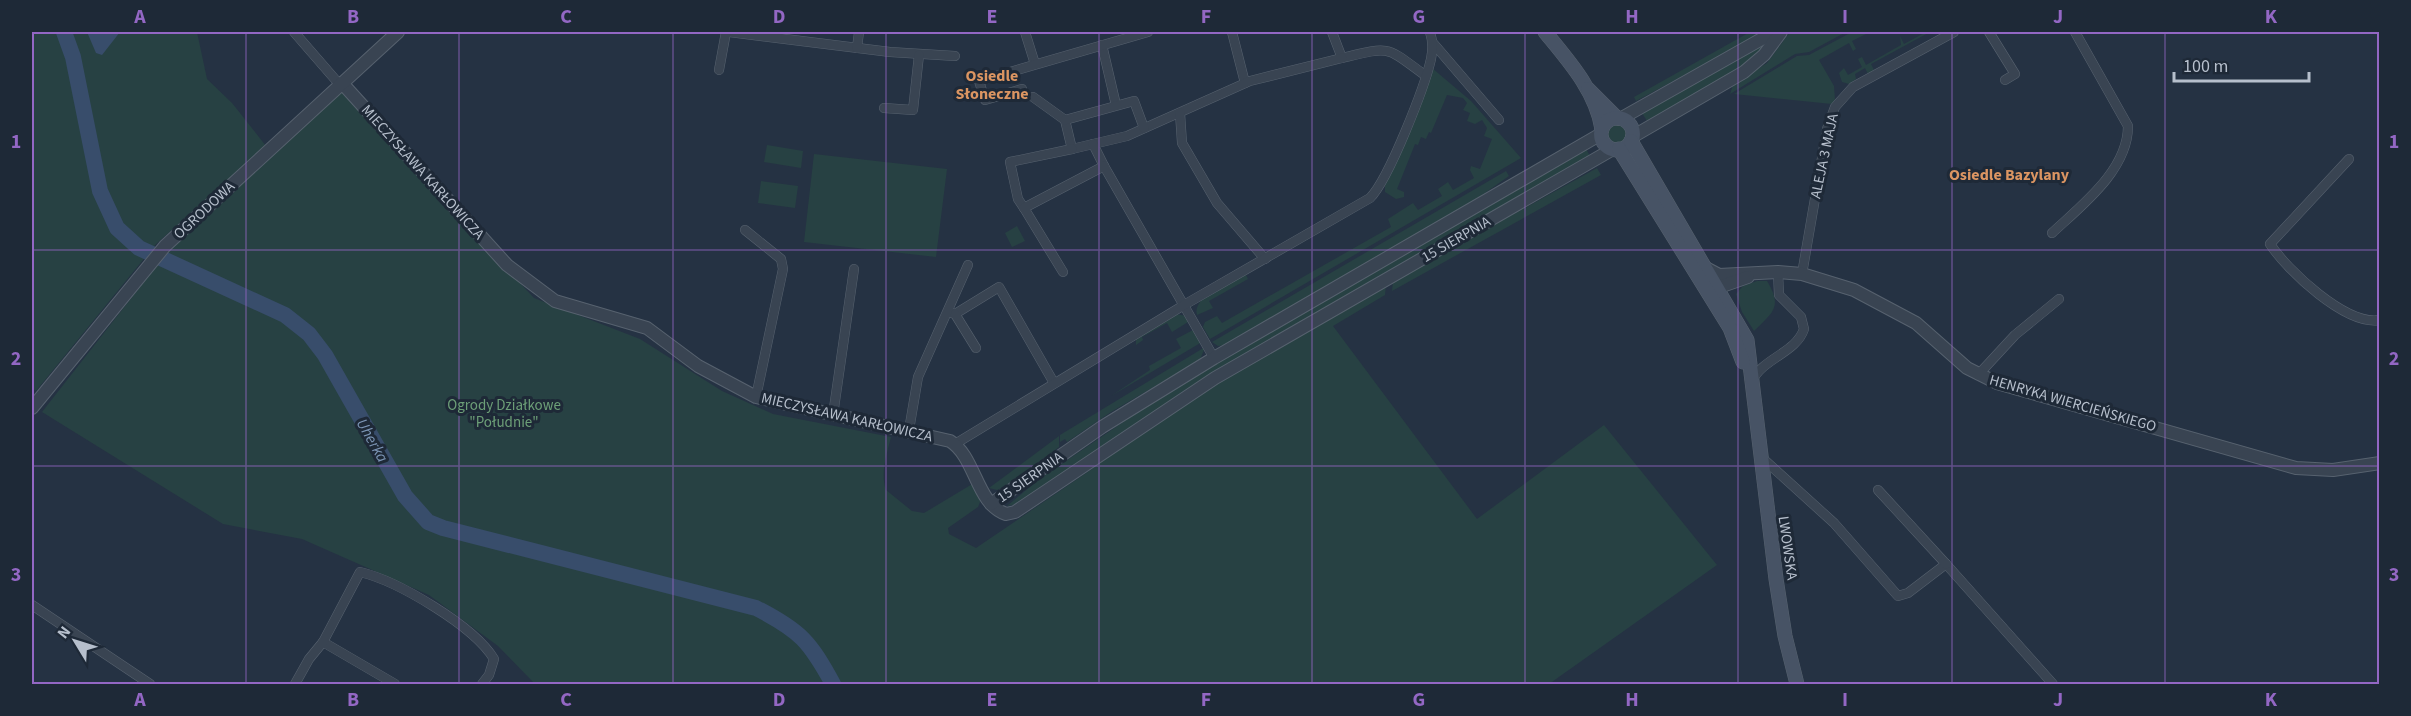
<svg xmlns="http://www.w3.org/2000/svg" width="2411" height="716" viewBox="0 0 2411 716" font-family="'Source Sans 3',sans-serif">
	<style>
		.green { fill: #274143 }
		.water { fill: #384d6b }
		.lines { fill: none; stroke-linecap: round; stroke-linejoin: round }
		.river { stroke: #384d6b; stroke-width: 16 }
		.minor-casing { stroke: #57626f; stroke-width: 10 }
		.tertiary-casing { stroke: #57626f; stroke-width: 14 }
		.secondary-casing { stroke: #57626f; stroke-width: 15 }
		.minor { stroke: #394452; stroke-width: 9 }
		.tertiary { stroke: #394452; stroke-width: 12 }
		.secondary { stroke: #475365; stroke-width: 14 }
		.grid { fill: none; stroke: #9367c4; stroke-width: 1.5; stroke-opacity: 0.55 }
		.labels { text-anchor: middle; stroke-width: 6; stroke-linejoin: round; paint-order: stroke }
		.street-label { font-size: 15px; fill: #b6bfcc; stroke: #1e2937 }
		.park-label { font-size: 15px; fill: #6c9e77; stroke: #1e2937 }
		.neighbourhood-label { font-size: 16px; font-weight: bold; fill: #db9562; stroke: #1e2937 }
		.water-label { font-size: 16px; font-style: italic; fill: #7c95b5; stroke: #1e2937 }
		.neatline { fill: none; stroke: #9367c4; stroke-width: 2 }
		.grid-label { font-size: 20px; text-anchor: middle; font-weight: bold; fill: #9367c4 }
	</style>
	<rect width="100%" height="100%" fill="#253243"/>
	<g class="green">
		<path d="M32,32H197L207,79L232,103L266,146L156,244L36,391L32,388Z"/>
		<path d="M1750,32H1765L1636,101L1634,97Z"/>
		<path d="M1790,32H1846L1809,52L1795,54L1730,94L1733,85L1767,63Z"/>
		<path d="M1852,32H1870L1852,41L1856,49L1853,51L1849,43L1819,60L1834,86L1835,100L1832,104L1734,94L1797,56L1809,55Z"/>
		<path d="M1926,32H1930L1871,64L1874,70L1868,74L1865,68L1855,74L1856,79L1849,84L1842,82L1839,73L1844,68L1848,75L1862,67L1858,59L1862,57L1866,65L1901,45L1900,36L1904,44Z"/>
		<path d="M1766,43L1754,60L1647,121L1642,113Z"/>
		<path d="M1432,68L1471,101L1521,158L1210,339L1203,327L1205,322L1217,316L1222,323L1391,227L1388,219L1413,203L1418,210L1442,196L1438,189L1448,182L1453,190L1474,178L1470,170L1471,166L1480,169L1492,139L1484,136L1487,128L1482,120L1475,124L1467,121L1470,113L1463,110L1467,103L1463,98L1447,95L1431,133L1429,132L1426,139L1421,137L1418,145L1415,144L1397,189L1404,192V197L1396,199L1385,192V186Z"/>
		<path d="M341,92L534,298L640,339L722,391L773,414L891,437C887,454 880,473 886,490L912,511L924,513L974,483L982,497L978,507L948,528L949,534L976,548L1092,469L1108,453L1217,381L1386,285L1385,295L1333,326L1477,519L1604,425L1717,565L1549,684H833L808,642L830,684H535L498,646L429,595L302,539L223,524L42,412L165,255Z"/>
		<circle cx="1617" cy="134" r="11"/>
		<path d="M767,145L803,151L801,168L764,162Z"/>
		<path d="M1585,147L1590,156L1193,385L1020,504L1007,506L1038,480L1182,382Z"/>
		<path d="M814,154L947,169L936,257L804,242Z"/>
		<path d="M1597,168L1601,175L1392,291L1393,281Z"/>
		<path d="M1506,171L1509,176L1468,205L1227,345L1218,346L1212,342Z"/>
		<path d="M761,181L798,186L795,208L758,203Z"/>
		<path d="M1017,226L1025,241L1012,247L1005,233Z"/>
		<path d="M1245,273L1248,279L1209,301L1213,308L1197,315C1192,296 1231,281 1245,273Z"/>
		<path d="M1757,281H1767C1783,307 1773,312 1754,331L1742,312L1736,294L1743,286Z"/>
		<path d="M1176,314L1186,316L1188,322L1172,332L1167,323L1142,337L1143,340L1136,345V339Z"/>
		<path d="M1193,330L1202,342L1111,396L1150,370L1149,366L1181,348L1176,339Z"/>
		<path d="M1205,347L1200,360L1111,412L1067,442L1065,439L1060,442V435Z"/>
		<path d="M1059,436V447L1005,487L997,490L989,488Z"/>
	</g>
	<path class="water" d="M87,32H120L102,55L96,53Z"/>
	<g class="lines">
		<path class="river" d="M64,32L73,57L100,191L117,228L139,248L285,315L309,334L325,355L405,496L428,522L443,528L756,608C801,631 810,642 833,684"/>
		<g class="minor-casing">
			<g id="minor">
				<path d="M294,32L340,85"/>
				<path d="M729,32L890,52L955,56"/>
				<path d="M1025,32L1035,64"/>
				<path d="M1232,32L1245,83"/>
				<path d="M1332,32L1342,58C1392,46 1385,46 1426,76"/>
				<path d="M1989,32L2015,74L2005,80"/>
				<path d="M1433,43L1499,120"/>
				<path d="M1102,45L1116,105"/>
				<path d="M857,48L859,32"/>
				<path d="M719,70L726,32"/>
				<path d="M1022,89L985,100L979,81L1148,32"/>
				<path d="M1033,97L1065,120L1072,149L1127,136L1250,81L1342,58"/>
				<path d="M884,108L913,110L919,55"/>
				<path d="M1180,113L1182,143L1217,203L1265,259"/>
				<path d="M1065,120L1134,101L1144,128"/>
				<path d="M1093,144L1104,166"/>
				<path d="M2349,159L2270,244C2287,270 2346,326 2380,320"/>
				<path d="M1024,208L1018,199L1010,162L1072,149"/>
				<path d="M745,230L781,259L783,269L756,397"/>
				<path d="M2052,233C2082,205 2128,170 2128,126L2075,32"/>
				<path d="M1063,272L1024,208L1104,166L1214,358"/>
				<path d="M1802,274L1827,129L1835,107L1853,87L1954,32"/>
				<path d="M948,312L955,314L999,287L1054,383"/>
				<path d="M955,314L976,348"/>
				<path d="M1978,375L2015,335L2059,299"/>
				<path d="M1752,381C1763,358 1796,353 1804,329L1801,317L1779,295L1778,272"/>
				<path d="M833,415L854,269"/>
				<path d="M909,430L918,377L968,265"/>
				<path d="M955,444L1184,305L1370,198C1389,179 1425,86 1431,59C1433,49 1433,41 1430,32"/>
				<path d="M1760,456L1834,523L1898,596L1908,593L1946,564L2053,684"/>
				<path d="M1878,490L1946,564"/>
				<path d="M32,605L150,684"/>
				<path d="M323,642L395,684"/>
				<path d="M295,684L309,659L323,642L360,572C398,581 474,626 494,659L489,675L482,684"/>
			</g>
		</g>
		<g class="tertiary-casing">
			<g id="tertiary">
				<path d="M342,83L507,265L555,301L647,328L698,366L756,397L950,441C976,457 976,504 1006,514L1015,512L1215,378L1613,149"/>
				<path d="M1620,119L1774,32"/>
				<path d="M1632,137L1744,72L1764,55L1781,32"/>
				<path d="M1704,267L1719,275L1778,272L1802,274L1854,290L1916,323L1967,368L1997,383L2296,468L2333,470L2380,463"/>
				<path d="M1708,291L1748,277"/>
				<path d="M32,408L165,246L398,32"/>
				<path d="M991,504L1102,427L1214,358L1601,134"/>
			</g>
		</g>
		<g class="secondary-casing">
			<g id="secondary">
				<path d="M1545,32C1568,60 1596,91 1602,129"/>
				<path d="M1588,89L1617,118"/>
				<circle cx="1617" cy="134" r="16"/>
				<path d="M1631,141L1747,340L1776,579L1785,636L1797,684"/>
				<path d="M1619,149L1730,328L1743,362"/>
			</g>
		</g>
		<use href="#minor" class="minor"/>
		<use href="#tertiary" class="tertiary"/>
		<use href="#secondary" class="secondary"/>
	</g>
	<path class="grid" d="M246,32V684M459,32V684M673,32V684M886,32V684M1099,32V684M1312,32V684M1525,32V684M1738,32V684M1952,32V684M2165,32V684M32,250H2380M32,466H2380"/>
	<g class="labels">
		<g class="street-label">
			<text transform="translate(1824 156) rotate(-78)" y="5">ALEJA 3 MAJA</text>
			<text transform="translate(423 172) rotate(48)" y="5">MIECZYSŁAWA KARŁOWICZA</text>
			<text transform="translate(204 210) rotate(-43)" y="5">OGRODOWA</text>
			<text transform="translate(1456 239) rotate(-30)" y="5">15 SIERPNIA</text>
			<text transform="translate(2073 403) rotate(16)" y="5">HENRYKA WIERCIEŃSKIEGO</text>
			<text transform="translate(847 417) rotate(13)" y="5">MIECZYSŁAWA KARŁOWICZA</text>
			<text transform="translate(1030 477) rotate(-35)" y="5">15 SIERPNIA</text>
			<text transform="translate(1788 548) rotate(82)" y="5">LWOWSKA</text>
		</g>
		<g class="park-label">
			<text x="504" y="410">Ogrody Działkowe<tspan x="504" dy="17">"Południe"</tspan></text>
		</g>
		<g class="neighbourhood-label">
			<text x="992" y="81">Osiedle<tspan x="992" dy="18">Słoneczne</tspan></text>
			<text x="2009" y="180">Osiedle Bazylany</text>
		</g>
		<g class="water-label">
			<text transform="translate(373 440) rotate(60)" y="6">Uherka</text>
		</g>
	</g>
	<rect width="2411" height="716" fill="none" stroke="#1e2937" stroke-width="66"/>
	<g transform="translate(75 641) rotate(308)" stroke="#1e2937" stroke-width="4.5" paint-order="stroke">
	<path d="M0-4.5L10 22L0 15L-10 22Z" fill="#b6bfcc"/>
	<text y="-9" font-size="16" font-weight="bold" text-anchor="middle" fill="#b6bfcc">N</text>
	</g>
	<path d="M2174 72v9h135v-9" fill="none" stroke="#b6bfcc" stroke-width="3"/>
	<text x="2183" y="72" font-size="18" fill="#b6bfcc" stroke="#1e2937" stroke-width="4.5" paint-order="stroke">100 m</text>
	<rect x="33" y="33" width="2345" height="650" class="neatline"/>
	<g class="grid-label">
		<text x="140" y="23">A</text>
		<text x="353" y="23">B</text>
		<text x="566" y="23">C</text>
		<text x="779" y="23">D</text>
		<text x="992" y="23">E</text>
		<text x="1206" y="23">F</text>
		<text x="1419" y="23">G</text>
		<text x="1632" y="23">H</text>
		<text x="1845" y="23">I</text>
		<text x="2058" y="23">J</text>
		<text x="2271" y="23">K</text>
		<text x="16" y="148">1</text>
		<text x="2394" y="148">1</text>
		<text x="16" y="365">2</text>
		<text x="2394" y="365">2</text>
		<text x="16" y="581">3</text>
		<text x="2394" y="581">3</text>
		<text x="140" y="706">A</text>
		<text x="353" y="706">B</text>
		<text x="566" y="706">C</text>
		<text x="779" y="706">D</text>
		<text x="992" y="706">E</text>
		<text x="1206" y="706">F</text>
		<text x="1419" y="706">G</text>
		<text x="1632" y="706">H</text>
		<text x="1845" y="706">I</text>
		<text x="2058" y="706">J</text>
		<text x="2271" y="706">K</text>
	</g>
</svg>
